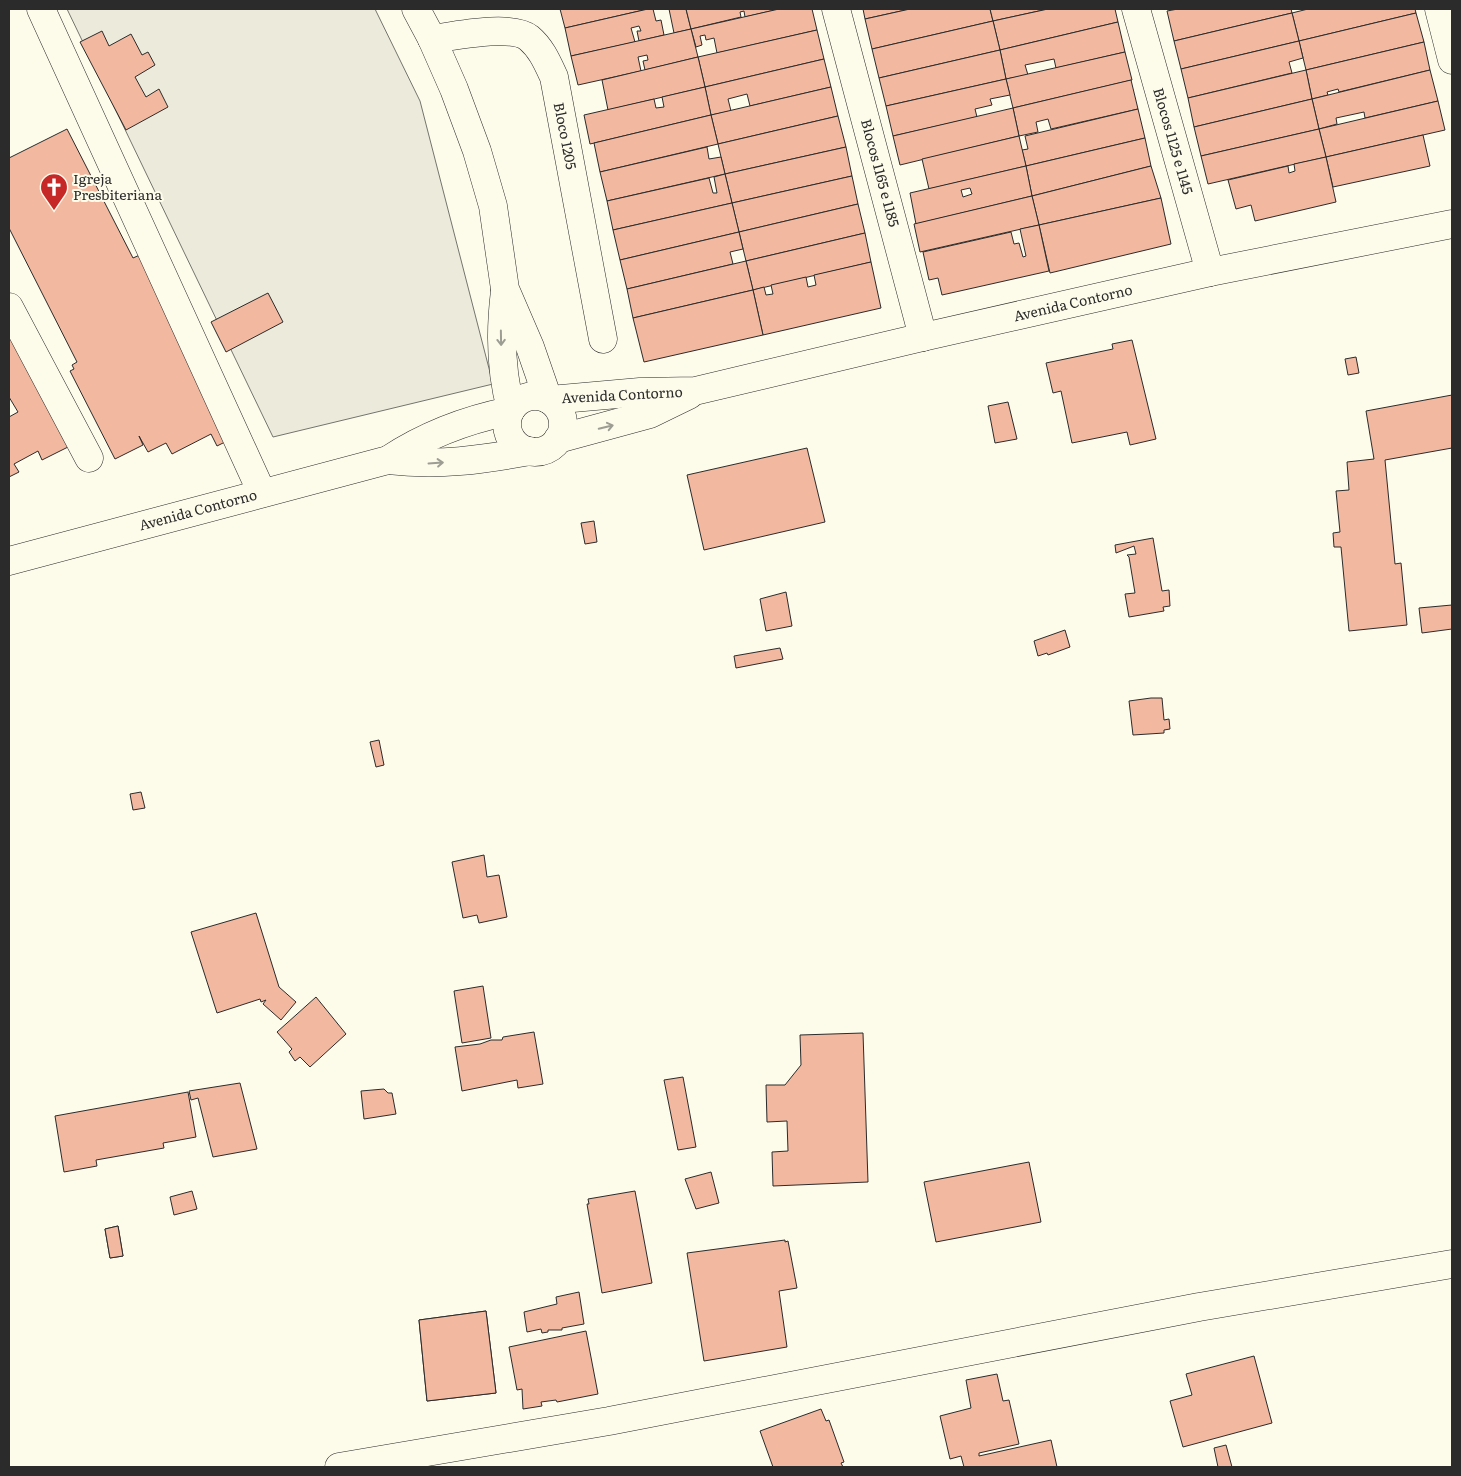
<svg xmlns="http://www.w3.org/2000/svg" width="1461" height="1476" viewBox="0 0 1461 1476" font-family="Literata,serif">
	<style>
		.green { fill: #ecebdb; stroke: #74746e }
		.building { fill: #f2b8a0; stroke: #2b2b2b; fill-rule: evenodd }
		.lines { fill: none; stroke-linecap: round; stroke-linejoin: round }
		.minor-casing { stroke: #2b2b2b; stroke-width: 29 }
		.minor { stroke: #fdfbea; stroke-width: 28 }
		.oneway { stroke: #9e9d94 }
		.labels { text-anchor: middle; stroke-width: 4; stroke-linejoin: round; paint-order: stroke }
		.street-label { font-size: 14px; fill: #2b2b2b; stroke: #fdfbea }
		.poi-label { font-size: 14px; fill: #2b2b2b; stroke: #fdfbea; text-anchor: start }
	</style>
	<rect width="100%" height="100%" fill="#fdfbea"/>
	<path class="green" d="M67,9H375L420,101L493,384L273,437Z"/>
	<g class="building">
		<path d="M560,9H648L565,28Z"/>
		<path d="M648,9H653L656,21L661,20L664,35L639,41L637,31H641L639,26L631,28L635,42L571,56L565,28Z"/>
		<path d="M669,9H686L691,29L674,33Z"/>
		<path d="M686,9H779L745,17L744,11L740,12L741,17L691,29Z"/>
		<path d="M779,9H812L817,30L717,53L714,38L706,40L705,35L700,36L702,45L696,47L691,29Z"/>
		<path d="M863,9H910L865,19Z"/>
		<path d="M910,9H990L993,21L872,49L865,19Z"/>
		<path d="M990,9H1048L993,21Z"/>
		<path d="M1048,9H1115L1118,22L1000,50L993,21Z"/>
		<path d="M1178,9H1291L1292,13L1174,41L1167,11Z"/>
		<path d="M1308,9H1415L1416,13L1299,41L1292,13Z"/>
		<path d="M1292,13L1299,41L1181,69L1174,41Z"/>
		<path d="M1416,13L1424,42L1306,70L1299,41Z"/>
		<path d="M993,21L1000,50L879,78L872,49Z"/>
		<path d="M1118,22L1125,52L1056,68L1054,59L1025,65L1028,75L1006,79L1000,50Z"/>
		<path d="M691,29L698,57L645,70L643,61L648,60L647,55L638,57L641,71L578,85L571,56Z"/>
		<path d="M817,30L824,59L705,87L698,57Z"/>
		<path d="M102,31L109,46L131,34L142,55L148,52L155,65L135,77L146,97L159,89L168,107L126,130L80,42Z"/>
		<path d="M1299,41L1303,58L1289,62L1292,73L1188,98L1181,69Z"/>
		<path d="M1424,42L1430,70L1339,92L1338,89L1327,92L1328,95L1312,99L1306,70Z"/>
		<path d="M1000,50L1006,79L886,106L879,78Z"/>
		<path d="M1125,52L1132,80L1013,108L1006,79Z"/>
		<path d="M698,57L705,87L608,110L602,80Z"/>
		<path d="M824,59L831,87L750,106L747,94L728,99L731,111L711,115L705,87Z"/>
		<path d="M1306,70L1312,99L1194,127L1188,98Z"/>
		<path d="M1430,70L1438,101L1365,118L1364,112L1336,118L1337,124L1319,129L1312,99Z"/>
		<path d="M1006,79L1010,95L990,99L992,105L975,109L977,117L893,136L886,106Z"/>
		<path d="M1131,80L1138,109L1051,129L1048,119L1036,122L1038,132L1019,136L1013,108Z"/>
		<path d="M705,87L711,115L590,144L584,115L654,99L656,108L664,107L662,97Z"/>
		<path d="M831,87L838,116L718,144L711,115Z"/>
		<path d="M1312,99L1319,129L1201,156L1194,127Z"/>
		<path d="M1438,101L1445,130L1326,157L1319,129Z"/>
		<path d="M1013,108L1019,136L900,165L893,136Z"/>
		<path d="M1138,109L1145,138L1026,166L1022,150L1028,149L1025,136Z"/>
		<path d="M711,115L718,144L600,172L594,143Z"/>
		<path d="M838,116L846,147L725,174L718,144Z"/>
		<path d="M67,129L133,258L142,254L233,438L217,446L211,434L172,454L166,443L148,452L139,436L143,445L115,459L70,371L74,369L72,365L77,362L9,228V158Z"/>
		<path d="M1319,129L1326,157L1208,184L1201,156Z"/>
		<path d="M1423,135L1430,166L1333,187L1326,157Z"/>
		<path d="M1019,136L1026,166L929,189L922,159Z"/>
		<path d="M1145,138L1151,166L1032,196L1026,166Z"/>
		<path d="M707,147L709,159L721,157L725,174L607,201L600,172Z"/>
		<path d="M846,147L852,176L732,203L725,174Z"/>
		<path d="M1326,157L1336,202L1255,221L1251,205L1236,209L1228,180L1288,166L1289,173L1295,171L1294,164Z"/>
		<path d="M1026,166L1032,196L916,224L910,193ZM970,188L972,194L963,197L961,190Z"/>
		<path d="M1151,166L1161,198L1039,225L1032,196Z"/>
		<path d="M725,174L732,203L613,230L607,201L709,178L713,193H717L714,177Z"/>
		<path d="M852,176L858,204L739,232L732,203Z"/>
		<path d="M1032,196L1039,225L920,252L914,224Z"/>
		<path d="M1161,198L1171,244L1050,273L1039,225Z"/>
		<path d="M732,203L739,232L620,260L613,230Z"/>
		<path d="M858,204L865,233L746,261L739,232Z"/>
		<path d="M1039,225L1049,271L942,295L938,278L929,280L923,252L1011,232L1014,244L1019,243L1023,257L1026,256L1020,229Z"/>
		<path d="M739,232L743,249L730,252L733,264L627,289L620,260Z"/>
		<path d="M865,233L871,262L753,290L746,261Z"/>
		<path d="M746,261L753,290L633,318L627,289Z"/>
		<path d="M871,262L881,308L763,335L753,290L764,287L766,295L773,294L771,285L806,277L808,287L816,285L814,275Z"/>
		<path d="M753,290L763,335L644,362L633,318Z"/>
		<path d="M268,293L283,322L226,352L211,322Z"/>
		<path d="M18,333L74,444L42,460L38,451L14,464L19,472L9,477V417L18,412L9,397V338Z"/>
		<path d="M1132,340L1156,439L1130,445L1127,432L1072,443L1061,391L1053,393L1046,363L1113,349L1112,344Z"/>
		<path d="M1356,357L1359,373L1348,375L1345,359Z"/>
		<path d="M1452,395V448L1385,460L1395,564L1401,563L1407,625L1349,631L1341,547H1334L1333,533L1340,532L1336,491L1349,490L1347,462L1374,459L1366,411Z"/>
		<path d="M1008,402L1017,439L995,443L988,406Z"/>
		<path d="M807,448L825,522L704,550L687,475Z"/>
		<path d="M594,521L597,542L585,544L581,523Z"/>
		<path d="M1153,538L1162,591L1169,590L1170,606L1163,607L1164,611L1129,617L1125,594L1135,593L1129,557L1127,555L1136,554L1134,546L1116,553L1115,545Z"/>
		<path d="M786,592L792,626L766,631L760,599Z"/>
		<path d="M1452,605V629L1422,633L1419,608Z"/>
		<path d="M1065,630L1070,647L1048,655L1047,653L1038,656L1034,641Z"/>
		<path d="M780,648L783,659L736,668L734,656Z"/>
		<path d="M1151,698H1162L1164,720L1169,719L1170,729L1164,730V733L1133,735L1129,701Z"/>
		<path d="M379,740L384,765L376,767L370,742Z"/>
		<path d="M141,792L145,808L133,810L130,794Z"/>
		<path d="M484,855L487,877L499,875L507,917L479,923L477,915L463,918L452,862Z"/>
		<path d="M256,913L279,987L296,1002L281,1020L263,1004L266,1000L261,1002L260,999L217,1013L191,932Z"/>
		<path d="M483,986L491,1038L462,1043L454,991Z"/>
		<path d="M316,997L346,1034L310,1067L300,1057L295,1061L289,1052L292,1049L277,1032Z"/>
		<path d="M534,1032L543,1084L518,1088L517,1080L462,1091L455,1047L480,1044L491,1040H502L503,1037Z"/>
		<path d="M863,1033L868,1182L773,1186L772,1152L788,1151L787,1121L767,1122L766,1085H785L801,1065L800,1035Z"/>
		<path d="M683,1077L696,1147L678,1150L664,1080Z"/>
		<path d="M240,1083L257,1149L213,1157L198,1098L191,1100L189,1091Z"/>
		<path d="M384,1089L388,1093H392L396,1114L364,1119L361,1091Z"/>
		<path d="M188,1092L196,1137L163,1143L164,1148L96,1160L97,1166L64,1172L55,1116Z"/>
		<path d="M1029,1162L1041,1222L936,1242L924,1182Z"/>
		<path d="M711,1172L719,1203L696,1209L685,1179Z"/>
		<path d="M192,1191L197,1209L174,1215L170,1197Z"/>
		<path d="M635,1191L652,1283L602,1293L587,1204H589L588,1199Z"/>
		<path d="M118,1226L123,1256L110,1258L105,1229Z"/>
		<path d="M118,1226L123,1256L110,1258L105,1229Z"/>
		<path d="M785,1240V1242L788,1241L797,1288L779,1291L787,1347L704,1361L687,1253Z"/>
		<path d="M579,1292L584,1324L562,1328V1330H548V1332L542,1333L541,1329L527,1332L524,1312L557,1304L556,1297Z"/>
		<path d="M486,1311L496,1393L427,1401L419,1320Z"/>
		<path d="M486,1311L496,1393L427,1401L419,1320Z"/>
		<path d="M586,1331L598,1394L557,1402L556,1400L541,1402L542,1406L523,1409L522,1389L517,1390L509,1347Z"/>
		<path d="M1254,1356L1272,1423L1183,1447L1170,1401L1192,1395L1186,1374Z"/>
		<path d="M997,1374L1003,1401L1009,1400L1019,1444L979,1453V1456L1051,1440L1057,1467H964L961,1456L950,1459L940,1416L971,1408L966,1380Z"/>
		<path d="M821,1409L826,1421L829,1420L844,1462L841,1463L843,1467H773L760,1431Z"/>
		<path d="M1226,1445L1232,1467H1218L1214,1448Z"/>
	</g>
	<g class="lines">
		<g class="minor-casing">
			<g id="minor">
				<path d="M41,9L262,493"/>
				<path d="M416,9L432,39L454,89L477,151L493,206L505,289L530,347L548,399"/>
				<path d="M836,9L923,337"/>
				<path d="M1136,9L1210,272"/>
				<path d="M1439,9L1452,60"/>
				<path d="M432,39C454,36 512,24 529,38C541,48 547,62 554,77L603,339"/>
				<path d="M505,291C500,331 500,369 511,409"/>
				<path d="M9,307L89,458"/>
				<circle cx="535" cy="424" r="28"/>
				<path d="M550,400L640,392L695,391L923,337L1210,272L1452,224"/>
				<path d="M558,439L650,414L689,395"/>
				<path d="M388,460C439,466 480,460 530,451"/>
				<path d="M9,561L388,460C426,435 465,420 510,411"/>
				<path d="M339,1467L609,1421L1199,1307L1452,1264"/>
			</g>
		</g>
		<use href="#minor" class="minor"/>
	</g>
	<defs><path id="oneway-shaft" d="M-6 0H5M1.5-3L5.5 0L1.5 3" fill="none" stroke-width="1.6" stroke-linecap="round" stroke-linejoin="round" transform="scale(1.25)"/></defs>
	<g class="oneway">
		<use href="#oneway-shaft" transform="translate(501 338) rotate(89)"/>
		<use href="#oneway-shaft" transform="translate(606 427) rotate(-14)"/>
		<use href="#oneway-shaft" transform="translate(436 463) rotate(-4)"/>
	</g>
	<defs>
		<g id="church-pin" transform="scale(1.4375)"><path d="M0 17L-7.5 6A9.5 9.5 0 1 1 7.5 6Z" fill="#c62828" stroke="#fdfbea"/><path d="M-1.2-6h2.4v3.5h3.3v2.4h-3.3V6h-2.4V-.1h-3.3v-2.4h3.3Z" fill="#fff"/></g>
	</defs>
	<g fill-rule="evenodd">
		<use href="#church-pin" x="54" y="187"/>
	</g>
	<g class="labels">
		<g class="street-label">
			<text transform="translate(565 136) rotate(79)" y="5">Bloco 1205</text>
			<text transform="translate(1173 141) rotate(74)" y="5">Blocos 1125 e 1145</text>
			<text transform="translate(880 173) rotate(75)" y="5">Blocos 1165 e 1185</text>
			<text transform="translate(1073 303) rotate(-13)" y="5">Avenida Contorno</text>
			<text transform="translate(622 395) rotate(-3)" y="5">Avenida Contorno</text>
			<text transform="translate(198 510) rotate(-15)" y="5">Avenida Contorno</text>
		</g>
		<g class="poi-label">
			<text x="73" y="184">Igreja<tspan x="73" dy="16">Presbiteriana</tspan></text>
		</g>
	</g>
	<rect width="1461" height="1476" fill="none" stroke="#2b2b2b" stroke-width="20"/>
</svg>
